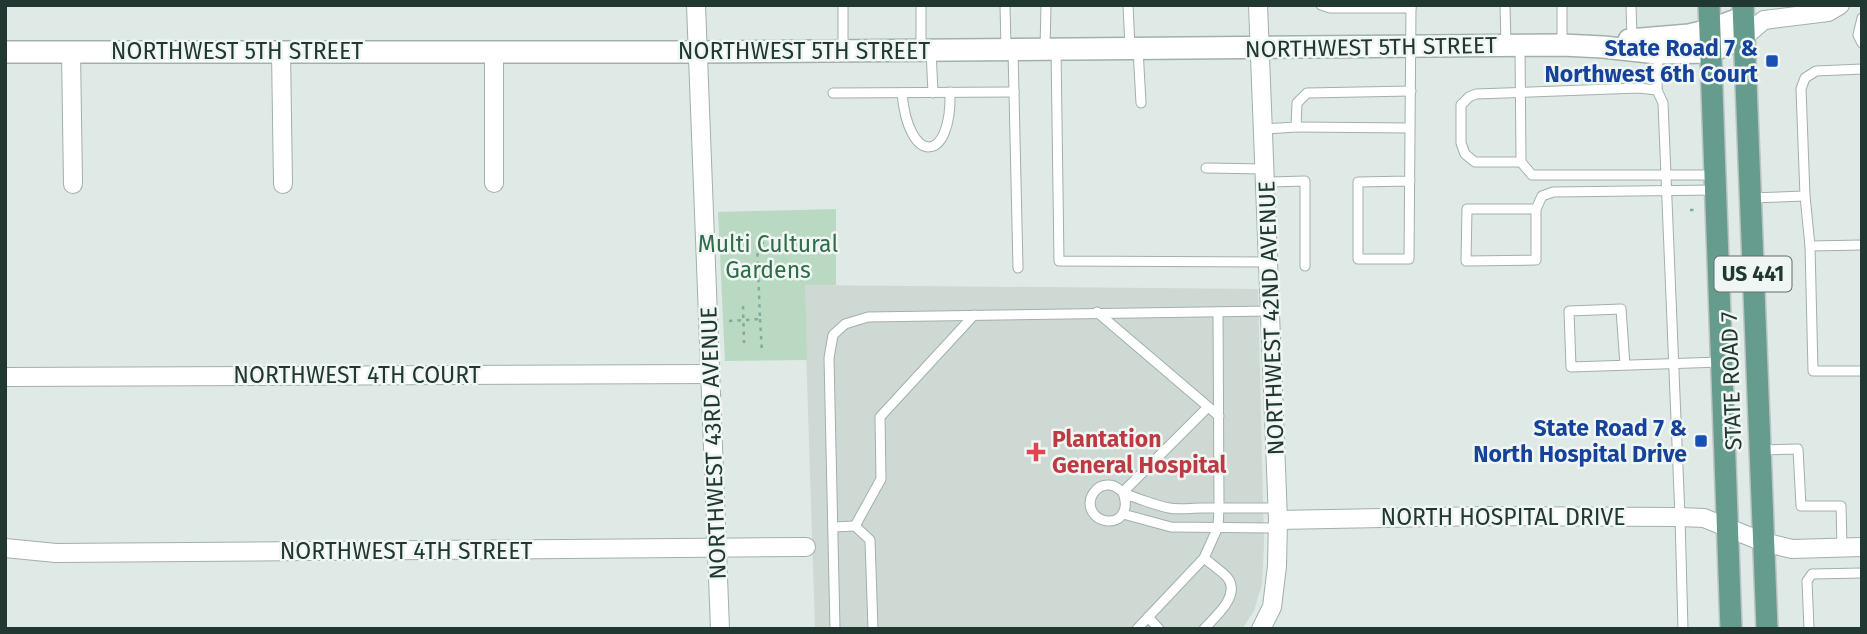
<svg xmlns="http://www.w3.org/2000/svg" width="1867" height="634" viewBox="0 0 1867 634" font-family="'Fira Sans',sans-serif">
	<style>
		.built { fill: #ced9d4 }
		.green { fill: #b9d9c2 }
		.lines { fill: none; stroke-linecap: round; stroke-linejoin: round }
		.service-casing { stroke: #a2b0ac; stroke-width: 11 }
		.minor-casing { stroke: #a2b0ac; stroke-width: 20 }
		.tertiary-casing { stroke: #a2b0ac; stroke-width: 24 }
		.primary-casing { stroke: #bcc3c2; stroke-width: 24 }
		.path { stroke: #82ab9e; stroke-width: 2.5; stroke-dasharray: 3.5 5; stroke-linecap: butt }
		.service { stroke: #fff; stroke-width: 9 }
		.minor { stroke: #fff; stroke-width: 18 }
		.tertiary { stroke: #fff; stroke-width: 21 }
		.primary { stroke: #669c8e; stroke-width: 21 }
		.transit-dot { fill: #1a4fb4; stroke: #eff6f3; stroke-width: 2.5 }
		.health-dot { fill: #e0444e; stroke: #eff6f3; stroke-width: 2.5 }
		.labels { text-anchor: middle; stroke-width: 5; stroke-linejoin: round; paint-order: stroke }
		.shield { fill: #eff6f3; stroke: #5f716c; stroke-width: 2 }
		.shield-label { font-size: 21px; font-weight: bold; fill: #213832 }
		.street-label { font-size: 23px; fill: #213832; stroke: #eff6f3 }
		.transit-label { font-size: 23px; font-weight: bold; fill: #164399; stroke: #eff6f3; text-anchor: end }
		.park-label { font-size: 23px; fill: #2f6c47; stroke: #eff6f3 }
		.health-label { font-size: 23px; font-weight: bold; fill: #be3a42; stroke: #eff6f3; text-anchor: start }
	</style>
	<rect width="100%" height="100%" fill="#dfe9e5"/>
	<path class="built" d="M804,285L1258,289L1264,544L1262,584L1254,611L1242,629H815Z"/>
	<path class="green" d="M836,209V285H805L807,360L725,361L718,212Z"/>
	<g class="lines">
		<g class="service-casing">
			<g id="service">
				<path d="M843,5V51"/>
				<path d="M921,5V49"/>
				<path d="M1005,5L1006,48"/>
				<path d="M1128,5L1130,47"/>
				<path d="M1321,5L1330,8H1411"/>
				<path d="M1505,5L1506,45"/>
				<path d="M1562,5V45"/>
				<path d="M1631,5L1632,38"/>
				<path d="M1862,18L1858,35L1862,43"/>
				<path d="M1520,47L1521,162L1532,175H1715"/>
				<path d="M1045,49L1046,5"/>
				<path d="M1056,49L1059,261L1269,262"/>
				<path d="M1138,49L1141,103"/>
				<path d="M931,50L933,93"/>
				<path d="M1013,50L1018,268"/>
				<path d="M1658,55L1657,90L1663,103L1680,517L1683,629"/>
				<path d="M833,93L1014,92"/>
				<path d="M902,93C908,165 952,165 950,92"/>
				<path d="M1296,127L1410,128"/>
				<path d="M1264,129L1296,127L1297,103L1307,93L1411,91"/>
				<path d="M1521,162H1475L1465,154L1461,143V105L1469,97L1476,94L1638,88L1657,90"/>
				<path d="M1206,168L1265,169"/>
				<path d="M1410,181L1358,182V259H1409L1411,5"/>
				<path d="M1266,182L1305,181V266"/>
				<path d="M1805,196L1810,246L1813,371H1862"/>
				<path d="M1750,198L1805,196L1801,89L1805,78L1816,71L1862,69"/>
				<path d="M1536,209V260L1466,261L1467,209H1536L1542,196L1553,192L1715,190"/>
				<path d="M1810,246L1862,245"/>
				<path d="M1097,312L1219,416"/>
				<path d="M1625,365L1621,309L1569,311L1571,367L1721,362"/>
				<path d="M1760,450L1798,449L1801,506H1841L1842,547"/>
				<path d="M1123,492C1125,499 1127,506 1123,513C1117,525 1098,523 1092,511C1086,499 1096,484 1109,485C1116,485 1118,489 1123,492C1131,497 1159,506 1169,508C1179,510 1191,508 1202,508C1227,508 1252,508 1278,508"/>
				<path d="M1123,492L1207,408"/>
				<path d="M1123,514L1171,527L1277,528"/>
				<path d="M855,526L881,479L880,417L974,315"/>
				<path d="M833,527L855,526L870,540L873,629"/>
				<path d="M1148,617L1159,629"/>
				<path d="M835,629L829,358L833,335L845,324L868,317L1271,311"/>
				<path d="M1137,629L1204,558L1218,527L1219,508L1218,312"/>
				<path d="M1204,629C1215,617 1243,594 1226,576C1220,570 1211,564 1204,558"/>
				<path d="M1809,629L1807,581L1812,574L1862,573"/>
			</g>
		</g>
		<g class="minor-casing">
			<g id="minor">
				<path d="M696,5L720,629"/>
				<path d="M1258,5L1278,520L1277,566L1272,607L1261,629"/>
				<path d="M1744,37L1764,20L1828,12L1840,5"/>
				<path d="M281,51L283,184"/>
				<path d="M494,51V183"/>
				<path d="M71,52L73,184"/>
				<path d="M5,377L710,374"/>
				<path d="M1278,520L1487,516L1680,517L1704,518L1763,542L1792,549L1862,547"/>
				<path d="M5,548L56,553L806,547"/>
			</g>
		</g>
		<g class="tertiary-casing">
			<g id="tertiary">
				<path d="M1629,40L1689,35L1710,30L1744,17"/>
				<path d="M5,52H698L1562,45L1603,47L1658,53L1710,52L1744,37"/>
			</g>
		</g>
		<g class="primary-casing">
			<g id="primary">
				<path d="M1709,5L1731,629"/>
				<path d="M1743,5L1767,629"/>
			</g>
		</g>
		<g class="path">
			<path d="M1690,210H1698"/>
			<path d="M722,244L757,243"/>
			<path d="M743,306L744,343"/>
			<path d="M760,319L762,353"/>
			<path d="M729,321L760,319L757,243L807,242"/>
		</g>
		<use href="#service" class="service"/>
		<use href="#minor" class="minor"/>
		<use href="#tertiary" class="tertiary"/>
		<use href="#primary" class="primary"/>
	</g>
	<g class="transit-dot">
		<rect x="1765" y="54" width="14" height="14" rx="3.5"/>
		<rect x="1694" y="434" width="14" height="14" rx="3.5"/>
	</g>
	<path class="health-dot" d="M1032.5 441.5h7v7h7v7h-7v7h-7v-7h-7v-7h7z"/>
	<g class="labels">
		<rect class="shield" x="1714.5" y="256.5" width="77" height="35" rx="5"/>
		<g class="shield-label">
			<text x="1753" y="281">US 441</text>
		</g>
		<g class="street-label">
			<text transform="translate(1371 47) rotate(-1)" y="8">NORTHWEST 5TH STREET</text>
			<text x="237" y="59">NORTHWEST 5TH STREET</text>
			<text x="804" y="59">NORTHWEST 5TH STREET</text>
			<text transform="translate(1271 318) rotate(-92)" y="8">NORTHWEST 42ND AVENUE</text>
			<text x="357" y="383">NORTHWEST 4TH COURT</text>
			<text transform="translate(1731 381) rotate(-92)" y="8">STATE ROAD 7</text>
			<text transform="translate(713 443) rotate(-92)" y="8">NORTHWEST 43RD AVENUE</text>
			<text x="1503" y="525">NORTH HOSPITAL DRIVE</text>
			<text x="406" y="559">NORTHWEST 4TH STREET</text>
		</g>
		<g class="transit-label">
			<text x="1758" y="56">State Road 7 &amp;<tspan x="1758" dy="26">Northwest 6th Court</tspan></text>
			<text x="1687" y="436">State Road 7 &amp;<tspan x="1687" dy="26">North Hospital Drive</tspan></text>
		</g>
		<g class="park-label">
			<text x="768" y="252">Multi Cultural<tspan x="768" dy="26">Gardens</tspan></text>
		</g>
		<g class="health-label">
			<text x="1052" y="447">Plantation<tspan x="1052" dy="26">General Hospital</tspan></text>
		</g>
	</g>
	<rect width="1867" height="634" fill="none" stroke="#213832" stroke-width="14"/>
</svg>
